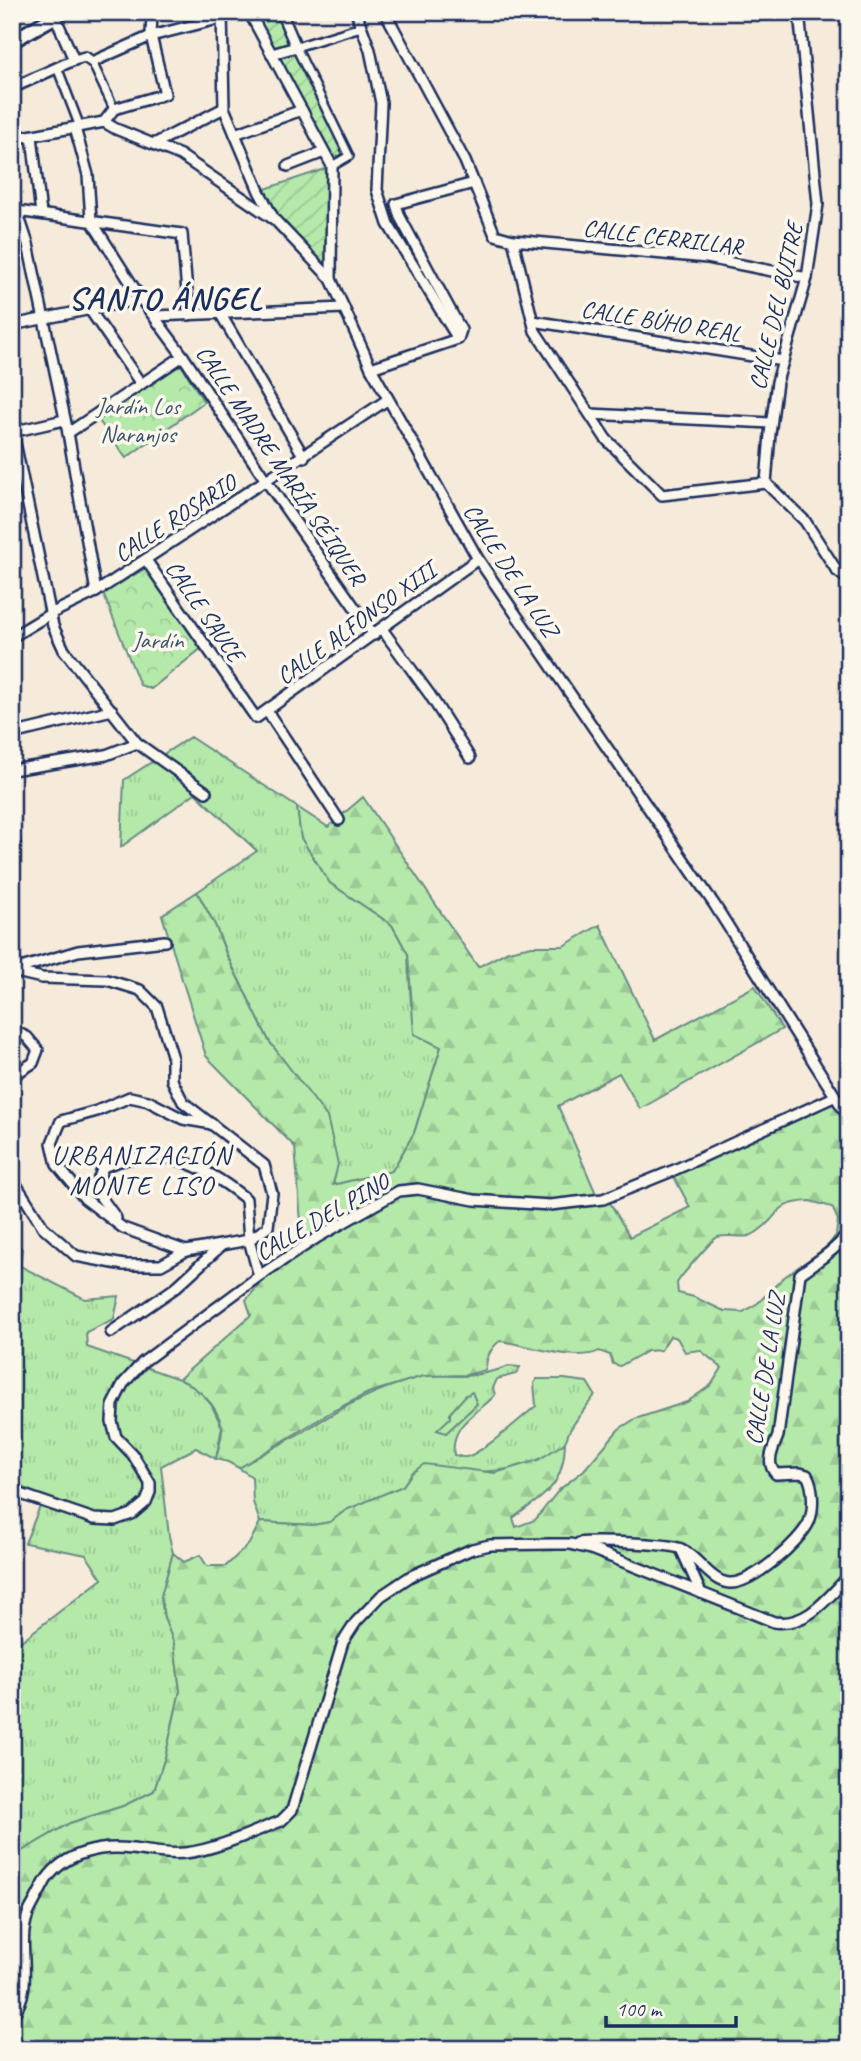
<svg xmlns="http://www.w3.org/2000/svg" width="861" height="2061" viewBox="0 0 861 2061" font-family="Caveat,sans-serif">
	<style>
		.grass { fill: url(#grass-tufts); stroke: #688c84; stroke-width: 2 }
		.forest { fill: url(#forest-firs); stroke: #688c84; stroke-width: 2; fill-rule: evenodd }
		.park { fill: url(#park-crowns); stroke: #688c84; stroke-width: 2 }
		.garden { fill: url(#garden-furrows); stroke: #688c84; stroke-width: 2 }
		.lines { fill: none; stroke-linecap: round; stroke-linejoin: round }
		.pedestrian-casing { stroke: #1b2f5e; stroke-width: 12 }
		.minor-casing { stroke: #1b2f5e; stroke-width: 14 }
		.secondary-casing { stroke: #1b2f5e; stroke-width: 18 }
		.pedestrian { stroke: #fbf7ec; stroke-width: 7 }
		.minor { stroke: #fbf7ec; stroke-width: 9 }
		.secondary { stroke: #fbf7ec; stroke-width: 12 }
		.labels { text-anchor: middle; stroke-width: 7; stroke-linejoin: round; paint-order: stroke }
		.street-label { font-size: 24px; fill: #1b2f5e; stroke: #fbf7ec }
		.park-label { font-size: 24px; fill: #3a546d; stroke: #fbf7ec }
		.neighbourhood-label { font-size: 26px; letter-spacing: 2px; fill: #1b2f5e; stroke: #fbf7ec }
		.district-label { font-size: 32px; font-weight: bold; letter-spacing: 2px; fill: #1b2f5e; stroke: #fbf7ec }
	</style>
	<defs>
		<pattern id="grass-tufts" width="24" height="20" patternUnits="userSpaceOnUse" patternTransform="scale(1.75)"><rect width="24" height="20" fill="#b5e9aa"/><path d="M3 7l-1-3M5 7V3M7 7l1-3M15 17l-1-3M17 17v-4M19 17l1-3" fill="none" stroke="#9bc895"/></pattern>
		<pattern id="forest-firs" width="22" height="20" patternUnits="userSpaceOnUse" patternTransform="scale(1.75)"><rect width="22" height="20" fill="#b5e9aa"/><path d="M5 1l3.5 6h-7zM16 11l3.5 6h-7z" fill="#9bc895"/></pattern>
		<pattern id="park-crowns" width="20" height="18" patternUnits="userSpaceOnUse" patternTransform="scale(1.75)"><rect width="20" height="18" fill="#b5e9aa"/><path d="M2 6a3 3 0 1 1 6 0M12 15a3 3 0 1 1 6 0" fill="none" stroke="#9bc895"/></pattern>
		<pattern id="garden-furrows" width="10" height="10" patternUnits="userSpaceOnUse" patternTransform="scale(1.75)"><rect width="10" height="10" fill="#b5e9aa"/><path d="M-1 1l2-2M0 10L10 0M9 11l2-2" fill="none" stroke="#9bc895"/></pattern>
	</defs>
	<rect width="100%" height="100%" fill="#f6eada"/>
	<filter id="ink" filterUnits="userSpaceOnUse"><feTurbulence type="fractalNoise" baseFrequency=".0143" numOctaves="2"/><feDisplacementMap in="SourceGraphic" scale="14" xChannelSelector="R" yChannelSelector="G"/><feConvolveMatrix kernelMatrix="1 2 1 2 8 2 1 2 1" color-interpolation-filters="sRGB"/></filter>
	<g filter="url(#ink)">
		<g class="grass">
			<path d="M190,737L297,807L301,838L330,883L392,925L408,954L411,1005L441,1047L414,1133L392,1171L332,1185L294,1076L269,1041L227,955L215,925L197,892L257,851L195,793L121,847L124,780Z"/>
			<path d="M12,1238L22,1249L20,1266L85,1299L119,1296L114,1319L86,1332L87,1347L179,1379L198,1388L212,1406L222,1427L216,1459L196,1448L161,1466L169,1536L173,1553L161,1596L164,1618L174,1643L180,1691L166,1754L154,1791L123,1806L70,1823L12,1857V1648L102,1579L86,1555L25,1543L41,1504L33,1492L12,1482Z"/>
			<path d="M509,1366L520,1367L516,1374L497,1379L493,1388L495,1395C478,1414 450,1423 454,1455C456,1455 464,1458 465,1457C479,1456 522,1417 536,1406L534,1383L537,1379H564L587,1382L595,1395C587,1406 577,1418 570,1430C567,1435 567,1441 563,1444C523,1480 461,1471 412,1473L403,1486L346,1510L331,1522L313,1525L260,1522L253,1502L252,1477L239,1468C262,1453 286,1442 309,1428C348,1404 376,1389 420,1377C434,1374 449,1376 463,1376C477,1375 496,1371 509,1366Z"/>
		</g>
		<path class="forest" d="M363,797L478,967L508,951L532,946H563L600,925L655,1040L755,986L782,1029L640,1109L619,1073L558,1106L597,1196L609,1201L630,1237L690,1207L673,1175L848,1091L849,1083V2049H12V1857L70,1823L123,1806L154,1791L166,1754L180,1691L174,1643L164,1618L161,1596L173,1553L184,1562L200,1555L207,1566H226L249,1544L260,1522L313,1525L330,1522L346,1510L403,1486L412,1473L424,1464L495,1473L538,1460L565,1443C564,1487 544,1495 513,1518L516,1527L535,1520L559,1490L584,1470L619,1429L635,1419L687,1402L711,1385L722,1368L700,1350L685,1352L677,1338L670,1336L661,1350L647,1351L620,1366L613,1364L610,1355L599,1351C578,1363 525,1344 500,1341C491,1347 485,1360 486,1370L466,1375L423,1376L368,1393L331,1412L239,1468L228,1462L216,1459C218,1450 223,1436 222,1427C217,1404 198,1388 179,1379L251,1315L246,1300L302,1235L295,1147L206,1056L162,915L197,892L215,925L227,956L269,1041L327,1117L338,1164L333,1185L392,1171L414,1133L441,1047L414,1034L408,954L392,925L330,883L301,838L297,807L328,827ZM810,1201L832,1207L838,1220L836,1235L827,1247L783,1278L758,1303L743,1312L724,1311L694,1297L678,1293L677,1283C680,1277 712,1240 716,1238C719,1236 723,1236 726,1236C738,1235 746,1240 757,1232C782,1215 772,1203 810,1201Z"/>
		<g class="park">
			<path d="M180,363L204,402L126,458L97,418Z"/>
			<path d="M148,567L203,647L151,689L140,685L103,593Z"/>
			<path d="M472,1392L477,1404L446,1433L437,1430L450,1418V1413L466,1395Z"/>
		</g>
		<path class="garden" d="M249,12H281L349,156L332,167L331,279L274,219L259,191L331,167Z"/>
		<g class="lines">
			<g class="pedestrian-casing">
				<g id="pedestrian">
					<path d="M92,62L114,109"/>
					<path d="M57,67L80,127"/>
					<path d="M332,166L349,156L296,47L361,27"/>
				</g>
			</g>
			<g class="minor-casing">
				<g id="minor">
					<path d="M222,12L224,108L259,191L274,219L331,279L371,368L478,559L714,904L849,1118"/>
					<path d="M249,12L332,166L331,279"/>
					<path d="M356,12L370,50L381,103L377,190L388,224L458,339L371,368"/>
					<path d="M385,12L465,161L495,235L513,240L535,331L606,439L662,495L766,483"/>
					<path d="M55,16L74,60"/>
					<path d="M272,54L296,47L281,12"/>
					<path d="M12,88L74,60L85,57L92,62L151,36L222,18"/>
					<path d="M104,122L114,109L165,94L151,36L152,12"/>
					<path d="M75,128L88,175L91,220L141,299L183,356L267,482L374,635"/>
					<path d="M235,134L302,110"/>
					<path d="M32,136L41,214"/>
					<path d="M12,139L104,122L116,129L180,155L272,218"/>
					<path d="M154,144L224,108"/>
					<path d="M288,166L324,152"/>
					<path d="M12,196L28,244L68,433L96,592"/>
					<path d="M17,211L182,234L189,315"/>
					<path d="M513,240L707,258L807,278"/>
					<path d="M90,310L141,384"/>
					<path d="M220,313L304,457"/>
					<path d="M155,316L344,308"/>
					<path d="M533,321L783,361"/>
					<path d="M12,325L141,299"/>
					<path d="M458,339L461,330L400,217L396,204L474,183"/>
					<path d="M590,414L771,423"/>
					<path d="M12,428L53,626L64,650L137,743L206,792"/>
					<path d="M12,432L64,420"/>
					<path d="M68,433L183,356"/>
					<path d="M766,483L770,434L777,382L807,278L818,204L799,12"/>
					<path d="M766,483L805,521L837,571L849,580"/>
					<path d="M146,560L256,718L478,559"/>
					<path d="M382,629L430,695L470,758"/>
					<path d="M12,637L50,614L96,592L387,400"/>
					<path d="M267,711L339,820"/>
					<path d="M12,734L112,710"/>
					<path d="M12,770L106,755L137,743"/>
					<path d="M12,844L15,843"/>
					<path d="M14,970L78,951L165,941"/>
					<path d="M12,971L42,978L107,980L140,990L157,1007L172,1055V1080L183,1102L264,1165L272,1193L268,1227L249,1240L186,1251L161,1265H124L76,1256L43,1227L12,1178"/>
					<path d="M12,1030L27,1037L38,1050L33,1063L12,1076"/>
					<path d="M116,1218L95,1189L103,1167C160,1143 201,1163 246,1199L249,1240L259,1276"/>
					<path d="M186,1251L123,1228L85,1199L57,1165L52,1143L61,1121L97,1111L130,1097L148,1101L183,1119L212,1124"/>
					<path d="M111,1332L175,1288L222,1245"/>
					<path d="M12,1491L94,1519L115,1520L132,1514L146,1502L150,1492V1483L133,1455L116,1437L112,1422L113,1404L123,1384L143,1362L259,1276L318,1237L399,1191L418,1189L474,1200L550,1205L603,1199L672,1171L834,1097"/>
					<path d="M579,1543C593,1541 670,1543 681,1549C697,1556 711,1582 729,1583C751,1585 800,1542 809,1522C814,1510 814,1487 807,1475L800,1473L776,1474C765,1463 773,1449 778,1436L800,1274C813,1264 844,1245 849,1230"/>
					<path d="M681,1549L701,1593"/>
					<path d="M12,2016C38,1984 12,1942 31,1908C36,1899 41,1889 46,1880C65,1852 102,1845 132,1849C150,1851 167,1855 185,1853C215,1850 253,1832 281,1821L292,1810L343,1642L356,1622L381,1596L411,1576L472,1549L490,1545L552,1544H570L591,1549L774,1622C808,1627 828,1597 849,1576"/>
				</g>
			</g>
			<g class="secondary-casing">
				<path id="secondary" d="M12,41L63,12"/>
			</g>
			<use href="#pedestrian" class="pedestrian"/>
			<use href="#minor" class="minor"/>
			<use href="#secondary" class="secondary"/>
		</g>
	</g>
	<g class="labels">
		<g class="street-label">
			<text transform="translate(663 237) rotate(7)" y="8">CALLE CERRILLAR</text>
			<text transform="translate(776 306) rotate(-77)" y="8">CALLE DEL BUITRE</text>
			<text transform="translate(661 321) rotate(9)" y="8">CALLE BÚHO REAL</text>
			<text transform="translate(281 465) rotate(56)" y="8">CALLE MADRE MARÍA SÉIQUER</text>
			<text transform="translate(175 518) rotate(-33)" y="8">CALLE ROSARIO</text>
			<text transform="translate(511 570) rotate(57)" y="8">CALLE DE LA LUZ</text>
			<text transform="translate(205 611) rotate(55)" y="8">CALLE SAUCE</text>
			<text transform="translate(356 623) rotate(-36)" y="8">CALLE ALFONSO XIII</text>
			<text transform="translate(322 1217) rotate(-30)" y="8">CALLE DEL PINO</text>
			<text transform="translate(765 1369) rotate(-81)" y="8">CALLE DE LA LUZ</text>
		</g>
		<g class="park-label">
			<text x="138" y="414">Jardín Los<tspan x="138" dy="28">Naranjos</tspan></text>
			<text x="158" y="648">Jardín</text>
		</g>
		<g class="neighbourhood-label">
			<text x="142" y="1164">URBANIZACIÓN<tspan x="142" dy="30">MONTE LISO</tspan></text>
		</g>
		<g class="district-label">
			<text x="166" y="309">SANTO ÁNGEL</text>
		</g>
	</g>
	<rect width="861" height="2061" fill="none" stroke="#fbf7ec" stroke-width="42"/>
	<rect x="21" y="21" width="819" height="2019" fill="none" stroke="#1b2f5e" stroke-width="2.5" filter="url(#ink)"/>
	<path d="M606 2016v10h130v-10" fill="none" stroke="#1b2f5e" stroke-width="3.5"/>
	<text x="616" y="2016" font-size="21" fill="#1b2f5e" stroke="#fbf7ec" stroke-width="5" paint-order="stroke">100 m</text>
</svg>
